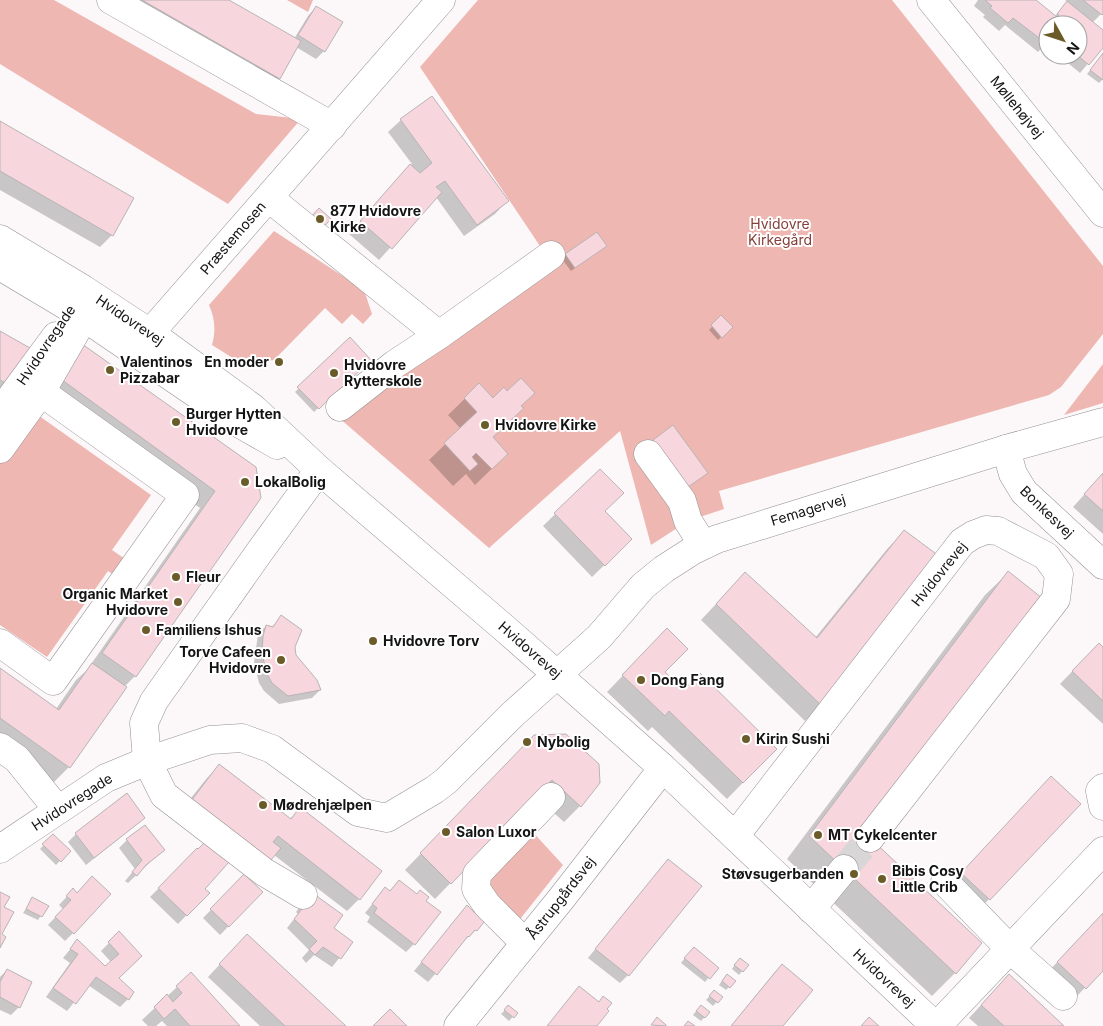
<svg xmlns="http://www.w3.org/2000/svg" width="1103" height="1026" viewBox="0 0 1103 1026" font-family="Inter,sans-serif">
	<style>
		.green { fill: #eeb7b1 }
		.shadow { fill: #0003 }
		.building { fill: #f8d6dd; stroke: #b8b4b5 }
		.lines { fill: none; stroke-linecap: round; stroke-linejoin: round }
		.minor-tunnel { stroke: #d9d6d8; stroke-width: 28; stroke-dasharray: 28 14; stroke-linecap: butt }
		.minor-casing { stroke: #949193; stroke-width: 29 }
		.minor { stroke: #fff; stroke-width: 28 }
		.poi-dot { fill: #6b5b29; stroke: #fff; stroke-width: 2 }
		.labels { text-anchor: middle; stroke-width: 4; stroke-linejoin: round; paint-order: stroke }
		.street-label { font-size: 14px; fill: #151414; stroke: #fff }
		.poi-label { font-size: 14px; font-weight: bold; fill: #151414; stroke: #fff; text-anchor: start }
		.park-label { font-size: 14px; fill: #84403b; stroke: #fff }
	</style>
	<rect width="100%" height="100%" fill="#fcf8fa"/>
	<g class="green">
		<path d="M0,0H54L256,114L301,119L228,204L0,64Z"/>
		<path d="M287,0H313L308,12Z"/>
		<path d="M478,0H892L1103,266V334L1061,387L1049,395L719,491L724,509L688,521L651,545L620,431L489,548L338,417L550,261L420,67Z"/>
		<path d="M274,231L364,290L372,314L363,324L352,314L342,324L325,308L274,360L244,365L212,345C216,330 215,319 209,305Z"/>
		<path d="M1103,364V403L1064,415Z"/>
		<path d="M35,413L151,495L112,550L131,563L120,579L108,571L47,657L0,625V462Z"/>
		<path d="M530,829L563,865L517,923L485,883Z"/>
	</g>
	<g class="shadow">
		<path d="M98,0H226L294,39L308,16L316,7L324,51L316,59L296,47L279,78L263,94Z"/>
		<path d="M978,0H1034L1054,17L1068,2L1065,0H1103V12L1092,23L1103,32V46L1080,73L1063,59L1066,55H1078V25H1048V41L1038,52L1005,25L999,31L983,17L985,15L974,6Z"/>
		<path d="M1103,54V79L1099,83L1087,74Z"/>
		<path d="M432,98L507,201L495,214L464,236L436,197L379,260L349,234L412,164L388,132L401,120Z"/>
		<path d="M0,122L112,235L100,247L0,190Z"/>
		<path d="M605,246L571,271L562,259L566,255Z"/>
		<path d="M721,317L731,327L718,340L709,330Z"/>
		<path d="M0,332L29,348L0,392Z"/>
		<path d="M350,339L370,360L314,412L295,392Z"/>
		<path d="M66,362L259,497L135,676L124,687L69,767L53,783L0,746V669L56,709L76,680L87,670L200,508L43,394Z"/>
		<path d="M479,385L491,438L507,454L475,485L466,474L453,486L429,460L461,429L448,415Z"/>
		<path d="M600,470L604,511L631,539L592,577L543,526Z"/>
		<path d="M1103,474V534L1073,507Z"/>
		<path d="M904,532L821,705L805,721L701,620L729,590L815,638L888,548Z"/>
		<path d="M1008,573L863,831L980,943L955,973L932,996L787,859L985,595Z"/>
		<path d="M281,617L294,647L295,656L320,690L312,698L279,704L264,691L259,683L254,663L258,634L266,626L271,628Z"/>
		<path d="M667,630L663,672L683,692L776,749L727,799L652,727L648,731L607,692Z"/>
		<path d="M1103,648V724L1060,684L1086,657Z"/>
		<path d="M535,736L580,806L564,822L535,796L435,899L405,870Z"/>
		<path d="M220,765L290,819L300,809L359,899L347,911L274,855L179,813L207,778Z"/>
		<path d="M1039,790L989,899L977,912L950,886Z"/>
		<path d="M144,818L86,865L68,842L76,834Z"/>
		<path d="M53,835L69,851L56,865L40,849Z"/>
		<path d="M127,840L163,850L128,883L125,881L135,869L119,848Z"/>
		<path d="M197,850L203,889L208,893L178,924L150,897Z"/>
		<path d="M668,860L628,975L620,983L588,958Z"/>
		<path d="M244,876L262,892L220,935L203,918Z"/>
		<path d="M399,882L425,901L414,944L406,952L367,922L370,917L365,913L385,888L389,892Z"/>
		<path d="M73,890V933L65,941L48,925L63,909L59,905Z"/>
		<path d="M33,898L47,906L38,920L23,913Z"/>
		<path d="M303,902L332,928L352,942L332,967L314,955L306,963L302,958L309,950L287,928L298,914L296,912Z"/>
		<path d="M467,907L476,930L467,938L428,982L414,971Z"/>
		<path d="M1103,914V969L1072,1001L1045,975Z"/>
		<path d="M119,933L140,956L117,979L128,999L120,1007L88,985L67,1011L46,997L70,963L63,958L77,941L105,968L111,962L101,951Z"/>
		<path d="M235,948L344,1026H260L208,977Z"/>
		<path d="M690,952L717,968L705,982L681,963Z"/>
		<path d="M736,963L742,971L739,975L732,969Z"/>
		<path d="M782,965V1026H731L774,973Z"/>
		<path d="M7,970L19,1007L11,1015L0,1010V977Z"/>
		<path d="M723,979L729,987L726,990L719,985Z"/>
		<path d="M177,987L239,1026H167L162,1021L156,1026H148L142,1020Z"/>
		<path d="M997,988L1062,1026H978L969,1018Z"/>
		<path d="M711,995L721,997L713,1006L706,1000Z"/>
		<path d="M508,1007L516,1013L509,1021L501,1014Z"/>
		<path d="M697,1010L709,1012L701,1021L693,1015Z"/>
	</g>
	<g class="building">
		<path d="M142,0H229L301,41L280,79Z"/>
		<path d="M985,0H1036L1057,17L1059,15L1057,14L1067,1L1103,30V48L1089,65L1077,55H1078V41L1081,37L1078,34V25H1048L1047,44L1013,18L1008,23L990,8L992,6Z"/>
		<path d="M1083,0H1103V14L1102,15Z"/>
		<path d="M316,6L343,22L325,52L298,35Z"/>
		<path d="M1103,53V80L1090,70Z"/>
		<path d="M432,96L509,201L477,225L445,181L436,187L442,192L392,249L360,221L410,164L420,173L432,163L400,119Z"/>
		<path d="M0,121L134,198L113,236L0,171Z"/>
		<path d="M319,208L331,219L321,230L309,219Z"/>
		<path d="M597,232L607,246L575,268L565,254Z"/>
		<path d="M721,315L733,327L722,338L711,325Z"/>
		<path d="M0,331L30,348L9,385L0,380Z"/>
		<path d="M350,337L371,360L319,409L297,387Z"/>
		<path d="M82,344L256,467L261,498L136,677L102,653L215,491L58,377Z"/>
		<path d="M521,378L535,393L521,406L524,408L493,437L508,454L492,469L476,453L472,457L478,464L470,471L444,443L477,412L464,398L479,383L493,398L504,387L507,391Z"/>
		<path d="M673,425L708,473L688,487L653,440Z"/>
		<path d="M600,469L624,493L605,511L632,539L605,566L554,513Z"/>
		<path d="M1103,473V511L1084,494Z"/>
		<path d="M904,530L939,556L822,706L716,604L745,572L817,638Z"/>
		<path d="M1008,571L1042,598L870,838L982,943L956,974L809,836Z"/>
		<path d="M281,615L302,630L295,647L296,655L317,680L321,690L288,696L272,683L267,674L262,654L263,636L266,625L273,627Z"/>
		<path d="M667,628L688,649L665,672L684,690L700,673L777,749L743,783L669,711L665,716L622,675Z"/>
		<path d="M1099,643L1103,647V701L1072,671Z"/>
		<path d="M92,663L127,687L70,768L0,718V668L59,710Z"/>
		<path d="M566,734L599,764L600,783L581,807L552,780L451,884L420,853L534,735Z"/>
		<path d="M219,764L291,819L300,807L382,871L360,900L278,836L273,842L281,848L266,866L191,801Z"/>
		<path d="M1051,776L1081,804L990,900L961,873Z"/>
		<path d="M127,793L145,818L94,858L75,833Z"/>
		<path d="M145,825L165,850L146,865L137,876L132,872L142,860L126,839Z"/>
		<path d="M53,834L71,851L61,862L42,844Z"/>
		<path d="M207,840L229,862L205,889L210,893L187,916L158,888L197,848L198,849Z"/>
		<path d="M668,859L702,886L629,976L595,949Z"/>
		<path d="M244,874L263,892L229,927L210,909Z"/>
		<path d="M92,876L111,894L74,934L55,917L71,900L66,896L73,888L77,893Z"/>
		<path d="M399,880L417,894L420,890L429,897L426,901L441,912L415,945L374,913L377,908L372,904L385,887L390,891Z"/>
		<path d="M0,892L10,897L4,907L14,912L2,934L6,937L0,948Z"/>
		<path d="M311,892L343,915L334,928L353,942L341,959L323,947L315,955L309,949L317,941L294,919L305,905Z"/>
		<path d="M32,897L49,906L42,917L26,909Z"/>
		<path d="M467,905L484,922L477,931L475,930L469,937L468,936L437,975L421,962Z"/>
		<path d="M1103,913V971L1086,989L1057,962Z"/>
		<path d="M119,931L142,956L119,978L134,992L129,1000L96,977L76,1004L53,988L78,954L70,949L77,939L105,966L119,954L108,942Z"/>
		<path d="M247,934L346,1026H285L219,964Z"/>
		<path d="M694,947L719,968L710,979L684,958Z"/>
		<path d="M740,958L749,965L743,972L734,965Z"/>
		<path d="M782,964L813,990L783,1026H731Z"/>
		<path d="M7,969L32,982L20,1008L0,997V982Z"/>
		<path d="M191,972L240,1026H190L175,1009L164,1019L154,1007L167,994L173,1002L182,993L176,986Z"/>
		<path d="M727,974L736,981L730,988L722,981Z"/>
		<path d="M1009,974L1064,1026H1004L981,1005Z"/>
		<path d="M579,986L599,1002L603,996L612,1003L607,1009L609,1011L597,1026H547Z"/>
		<path d="M714,990L723,997L718,1003L709,996Z"/>
		<path d="M508,1005L518,1013L514,1018L504,1010Z"/>
		<path d="M701,1005L710,1012L705,1018L696,1011Z"/>
		<path d="M390,1009L407,1026H373Z"/>
		<path d="M657,1017L666,1025V1026L651,1025Z"/>
		<path d="M869,1017L879,1026H861Z"/>
		<path d="M688,1021L695,1026H684Z"/>
	</g>
	<g class="lines">
		<path class="minor-tunnel" d="M844,869L870,838"/>
		<g class="minor-casing">
			<g id="minor">
				<path d="M111,0L332,126"/>
				<path d="M931,0L1103,213"/>
				<path d="M269,198L439,335"/>
				<path d="M0,239L83,289L150,333L253,408L319,470L503,627L663,768L935,1026"/>
				<path d="M0,266L72,309L242,425L277,445"/>
				<path d="M137,352L150,333L441,0"/>
				<path d="M340,407L395,364L439,335L551,255"/>
				<path d="M0,412L56,336"/>
				<path d="M0,449L41,392L93,302"/>
				<path d="M1006,449L1013,474L1024,492L1103,565"/>
				<path d="M648,454L682,501L688,521L703,545"/>
				<path d="M0,643L53,681L185,495L41,392"/>
				<path d="M0,747L17,759L58,810"/>
				<path d="M1103,788L1100,791L1103,806"/>
				<path d="M735,836L962,542L973,535L986,530L998,531L1046,556L1059,574L1056,599L870,838"/>
				<path d="M0,849L106,778L147,761L210,740L242,738L272,749L358,812L387,818L434,790L446,781L513,714L599,637L643,586L664,569L692,551L717,539L1006,449L1103,422"/>
				<path d="M945,882L1010,949L1063,996"/>
				<path d="M303,895L264,872L164,795L147,761L144,723L154,701L258,554L319,470"/>
				<path d="M811,909L844,869"/>
				<path d="M525,943L487,905L476,889L477,874L551,797"/>
				<path d="M458,1026L561,899L663,768"/>
				<path d="M937,1026L1103,851"/>
			</g>
		</g>
		<use href="#minor" class="minor"/>
	</g>
	<g class="poi-dot">
		<circle cx="320" cy="219" r="5"/>
		<circle cx="279" cy="362" r="5"/>
		<circle cx="110" cy="370" r="5"/>
		<circle cx="334" cy="373" r="5"/>
		<circle cx="176" cy="422" r="5"/>
		<circle cx="485" cy="425" r="5"/>
		<circle cx="245" cy="482" r="5"/>
		<circle cx="176" cy="577" r="5"/>
		<circle cx="178" cy="602" r="5"/>
		<circle cx="146" cy="630" r="5"/>
		<circle cx="373" cy="641" r="5"/>
		<circle cx="281" cy="660" r="5"/>
		<circle cx="641" cy="680" r="5"/>
		<circle cx="746" cy="739" r="5"/>
		<circle cx="527" cy="742" r="5"/>
		<circle cx="263" cy="805" r="5"/>
		<circle cx="446" cy="832" r="5"/>
		<circle cx="818" cy="835" r="5"/>
		<circle cx="854" cy="874" r="5"/>
		<circle cx="882" cy="879" r="5"/>
	</g>
	<g class="labels">
		<g class="street-label">
			<text transform="translate(1017 107) rotate(51)" y="5">Møllehøjvej</text>
			<text transform="translate(233 238) rotate(-49)" y="5">Præstemosen</text>
			<text transform="translate(130 320) rotate(34)" y="5">Hvidovrevej</text>
			<text transform="translate(46 345) rotate(-56)" y="5">Hvidovregade</text>
			<text transform="translate(808 510) rotate(-17)" y="5">Femagervej</text>
			<text transform="translate(1047 512) rotate(44)" y="5">Bonkesvej</text>
			<text transform="translate(939 574) rotate(-51)" y="5">Hvidovrevej</text>
			<text transform="translate(530 650) rotate(41)" y="5">Hvidovrevej</text>
			<text transform="translate(72 802) rotate(-33)" y="5">Hvidovregade</text>
			<text transform="translate(561 898) rotate(-52)" y="5">Åstrupgårdsvej</text>
			<text transform="translate(884 978) rotate(43)" y="5">Hvidovrevej</text>
		</g>
		<g class="poi-label">
			<text x="330" y="216">877 Hvidovre<tspan x="330" dy="16">Kirke</tspan></text>
			<text x="120" y="367">Valentinos<tspan x="120" dy="16">Pizzabar</tspan></text>
			<text x="269" y="367" text-anchor="end">En moder</text>
			<text x="344" y="370">Hvidovre<tspan x="344" dy="16">Rytterskole</tspan></text>
			<text x="186" y="419">Burger Hytten<tspan x="186" dy="16">Hvidovre</tspan></text>
			<text x="495" y="430">Hvidovre Kirke</text>
			<text x="255" y="487">LokalBolig</text>
			<text x="186" y="582">Fleur</text>
			<text x="168" y="599" text-anchor="end">Organic Market<tspan x="168" dy="16">Hvidovre</tspan></text>
			<text x="156" y="635">Familiens Ishus</text>
			<text x="383" y="646">Hvidovre Torv</text>
			<text x="271" y="657" text-anchor="end">Torve Cafeen<tspan x="271" dy="16">Hvidovre</tspan></text>
			<text x="651" y="685">Dong Fang</text>
			<text x="756" y="744">Kirin Sushi</text>
			<text x="537" y="747">Nybolig</text>
			<text x="273" y="810">Mødrehjælpen</text>
			<text x="456" y="837">Salon Luxor</text>
			<text x="828" y="840">MT Cykelcenter</text>
			<text x="892" y="876">Bibis Cosy<tspan x="892" dy="16">Little Crib</tspan></text>
			<text x="844" y="879" text-anchor="end">Støvsugerbanden</text>
		</g>
		<g class="park-label">
			<text x="780" y="229">Hvidovre<tspan x="780" dy="16">Kirkegård</tspan></text>
		</g>
	</g>
	<g transform="translate(1063 40) rotate(130)"><circle r="24" fill="#ffffff" stroke="#a1a1a1"/>
	<path d="M0-4L9 19L0 12L-9 19Z" fill="#6b5b29"/>
	<text y="-8" font-size="14" font-weight="bold" text-anchor="middle" fill="#151414">N</text>
	</g>
</svg>
